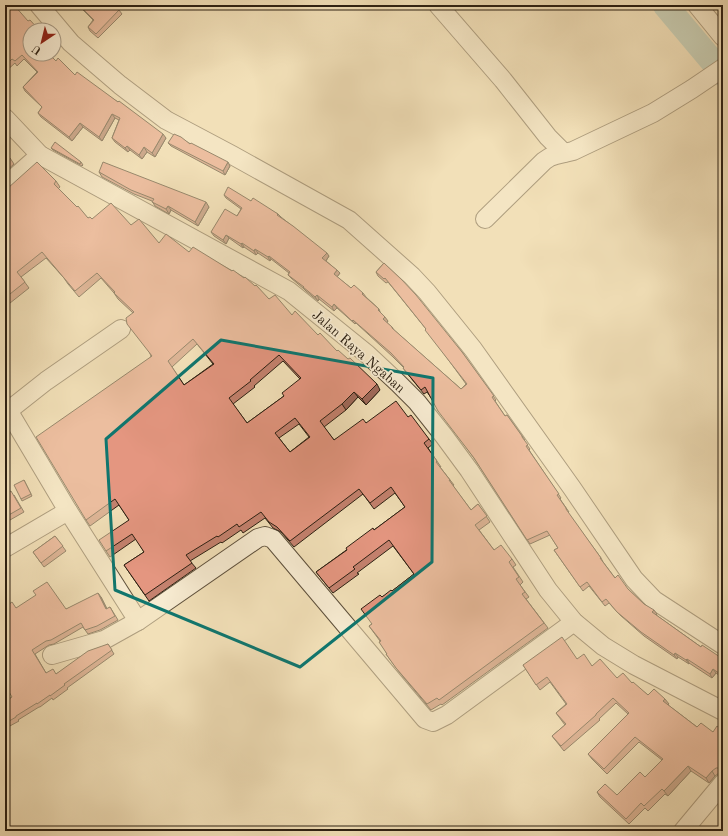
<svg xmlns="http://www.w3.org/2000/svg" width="728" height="836" viewBox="0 0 728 836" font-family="'Old Standard TT',serif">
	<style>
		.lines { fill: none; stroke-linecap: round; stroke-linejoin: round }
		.river { stroke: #9bbdb2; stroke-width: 25 }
		.minor-casing { stroke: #5e503c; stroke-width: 20 }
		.minor { stroke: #f7ebd1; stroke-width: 18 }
		.wall { fill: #c4816e; stroke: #2c2012; fill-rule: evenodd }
		.shaded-wall { fill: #a0695a; stroke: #2c2012 }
		.building { fill: #e49680; stroke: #2c2012; fill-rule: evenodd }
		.marked { fill: none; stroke: #0f766e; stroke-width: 3; stroke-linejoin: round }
		.labels { text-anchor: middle; stroke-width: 3.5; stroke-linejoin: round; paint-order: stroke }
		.street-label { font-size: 14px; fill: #2c2012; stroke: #f7ebd1 }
	</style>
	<rect width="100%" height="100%" fill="#f2e0b8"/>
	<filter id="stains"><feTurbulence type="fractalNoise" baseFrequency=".005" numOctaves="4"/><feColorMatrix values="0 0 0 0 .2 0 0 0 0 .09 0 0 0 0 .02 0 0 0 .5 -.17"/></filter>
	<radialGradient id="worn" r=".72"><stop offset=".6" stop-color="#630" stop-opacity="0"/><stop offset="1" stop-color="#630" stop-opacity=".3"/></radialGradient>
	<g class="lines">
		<path class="river" d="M665,5L723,74"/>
		<g class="minor-casing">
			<g id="minor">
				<path d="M39,5L71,43L120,85L166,120L232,155L349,220L412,276L427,292L473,349L572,488L634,579L654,600L723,645"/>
				<path d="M438,5L503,80L548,137L564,153"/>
				<path d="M697,5L723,37"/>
				<path d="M5,118L40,155L289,291L367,354L398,383L417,402L444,436L469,470L548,590L574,622L603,646L634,665L723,711"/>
				<path d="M5,186L40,155"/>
				<path d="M485,219L544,161L550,157L556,155L573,151L653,113L692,89L723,68"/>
				<path d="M5,405L68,511L138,621"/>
				<path d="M8,411L46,381L121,329"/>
				<path d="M5,548L68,511"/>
				<path d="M52,655L104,640L138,621L258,538L265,536L273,539L425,719L433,722L447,715L574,622"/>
				<path d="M683,831L723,783"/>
			</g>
		</g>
		<use href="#minor" class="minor"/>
	</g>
	<g class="wall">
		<path d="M5,5L30,54L56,61L75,75L118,102L166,138L155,157L147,152L142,159L130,150L128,152L115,142L112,138L119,120L115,118L102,141L83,127L72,141L41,117L38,113L42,107L25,91L23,87L37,72L24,59L17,66L15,63L5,72Z"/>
		<path d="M78,5H115V6L119,10L122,14L98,38L90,31L88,27L93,20Z"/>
		<path d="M168,143L190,144L230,166L225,175L171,146Z"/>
		<path d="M51,148L81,162L83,165L82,166L53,150Z"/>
		<path d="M5,153L10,158L14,164L5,172Z"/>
		<path d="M99,172L209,207L198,226L171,210L169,214L155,206L152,201L134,194L102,177Z"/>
		<path d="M56,181L60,187L58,189L88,218L92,219L131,225L159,243L189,252L269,299L292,315L337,351L380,390L366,405L358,397L346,410L324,427L334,440L366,423L408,417L429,439L433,444L428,448L441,467H440L454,485L453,486L471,510L478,504L490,522L479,530L494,550L512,559L516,565L513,567L523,582L520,585L529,597L526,599L548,628L442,705L441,704L431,710L400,673L386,654H387L380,641L369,626L372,624L382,597L392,591L414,574L393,546L357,573L359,574L333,593L316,572L374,530L405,507L395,493L374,509L363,494L294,547L281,532L273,528L265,518L243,533L241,530L222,543L221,542L190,561L196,568L149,601L124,565L144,552L136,539L110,557L106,551L129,520L119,505L90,526L86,520L151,356L133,313L118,299L114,293L101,278L79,297L68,284L64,278L46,258L21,277L29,288L5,307V190ZM197,344L213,364L184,385L172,367ZM283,361L300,379L284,396L247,423L233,404L255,387L254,386ZM299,424L309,437L290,452L279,438Z"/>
		<path d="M224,195L251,201L278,214L281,217L329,256L326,261L340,273L337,277L351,288L363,293L366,297L379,309L381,314L388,321L387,323L392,327L394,330L461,389L466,384L426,329L401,298L388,282L386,283L378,276L376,272L384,263L462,352L496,400L495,401L505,416L507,415L525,440L524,441L530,449L529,450L561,498L560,499L569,512L568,513L601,558L603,562L615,578L628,589L644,604L657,614L656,615L701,647L723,659V678L716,673L712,678L689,663V664L678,657L677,659L644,636L620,615L609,603L605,606L589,586L583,591L554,550L558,548L550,535L530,544L476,461L427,392L424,394L406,372L403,368H404L393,357L356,323L355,324L337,308L334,311L319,299L318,301L306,291L304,289L291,278L288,275L289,273L271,259L270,261L258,253L256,255L244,247L243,248L229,238L226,244L214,236L211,232L237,216L241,209L226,198Z"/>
		<path d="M24,480L32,496L22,501L21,499Z"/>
		<path d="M14,495L24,512L10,520L5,513Z"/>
		<path d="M55,536L66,551L44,567L33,552Z"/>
		<path d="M101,597L107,609L110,607L118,620L100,630L88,634L83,627L54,644L49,645L35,654L46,673L56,674L108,644L114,654L67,688L68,689L53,700L52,698L40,707H39L18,720L19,721L8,727L7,725L5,726V702L12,697L16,608L66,609Z"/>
		<path d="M577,659L592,666L617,678L632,683L648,695L669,704L668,705L697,727L713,732L723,731V773H719L715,776L709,783L691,771L668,796L665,794L648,811L645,808L629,824L600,797L597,792L617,795L645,777L662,760L639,742L607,774L592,759L588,754L628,714L616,703L599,719L600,720L564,751L552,736L565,725L556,713L566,704L550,682L540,690L523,665Z"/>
	</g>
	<g class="shaded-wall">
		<path d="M112,114L115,118L102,141L99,137Z"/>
		<path d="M80,123L83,127L72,141L69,137Z"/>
		<path d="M163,134L166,138L155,157L152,153Z"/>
		<path d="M127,146L130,150L128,152L125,148Z"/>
		<path d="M144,147L147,152L142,159L139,155Z"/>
		<path d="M228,162L230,166L225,175L223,171Z"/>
		<path d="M206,202L209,207L198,226L195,222Z"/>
		<path d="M168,206L171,210L169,214L166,209Z"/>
		<path d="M226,235L229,238L226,244L223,240Z"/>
		<path d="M242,243L244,247L243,248L241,244Z"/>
		<path d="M255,249L258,253L256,255L254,251Z"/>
		<path d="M327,253L329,256L325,262L322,258Z"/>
		<path d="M269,256L271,259L270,261L268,257Z"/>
		<path d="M337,270L340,273L336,278L334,274Z"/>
		<path d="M317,295L319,299L318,301L315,297Z"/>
		<path d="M334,304L337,308L334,311L332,307Z"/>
		<path d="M385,317L388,321L386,323L383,319Z"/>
		<path d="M353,320L356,323L355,324L352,321Z"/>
		<path d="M377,384L380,390L366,405L362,399Z"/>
		<path d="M354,392L358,397L346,410L342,404Z"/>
		<path d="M98,593L101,597L109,613L106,609Z"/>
		<path d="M654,610L657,614L655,616L652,612Z"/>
		<path d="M675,653L678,657L677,659L674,655Z"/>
		<path d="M687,659L689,663V664L686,660Z"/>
		<path d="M713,669L716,673L712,678L710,674Z"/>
		<path d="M665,699L669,704L666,706L663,701Z"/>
		<path d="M688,766L691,771L668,796L664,791Z"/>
		<path d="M712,771L715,776L709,783L706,778Z"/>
	</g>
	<g class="building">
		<path d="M5,5H14L28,21L30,20L39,30H30V54H49L56,61L58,58L75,75L77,72L118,102L119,101L163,134L152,153L144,147L139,155L127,146L125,148L112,138L120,118L112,114L99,137L80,123L69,137L38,113L42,107L23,87L38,72L22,55L15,61L12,59L5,66Z"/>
		<path d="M79,5H114L119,10L96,34L88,27L94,20Z"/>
		<path d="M174,134L181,137L190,144L191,143L228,162L223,171L168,143Z"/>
		<path d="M55,142L81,162L80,164L51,148Z"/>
		<path d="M5,153L10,158L5,163Z"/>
		<path d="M37,162L56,181L54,184L77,207L78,206L88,218L90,217L92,219L111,203L131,225L139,219L159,243L166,234L189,252L193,247L232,271L233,270L244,278L245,277L255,286L256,285L269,299L275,295L292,315L295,311L318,335L320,333L337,351L338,350L348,359L350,358L377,384L362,399L354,392L342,404L320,421L334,440L363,419L366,423L396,401L408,417L411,415L429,439L424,443L437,461L436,462L450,480H449L471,510L478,504L487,516L475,525L494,550L501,545L512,559L509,562L519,577L516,579L525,592L522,594L544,623L439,700L437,698L427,704L396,668L386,654H387L379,642L381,641L369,626L372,624L361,609L380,595L382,597L391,590L392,591L414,574L389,540L353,567L355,569L329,588L316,572L347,550L346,548L373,528L374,530L405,507L391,487L370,503L359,489L290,541L277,527L269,522L261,512L239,527L237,524L218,537L217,536L186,555L192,563L145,595L124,565L144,552L132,534L106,551L99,540L129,520L115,499L86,520L36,437L152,356L127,324L126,318L134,312L114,293L115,292L97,273L75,291L42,252L17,272L25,282L5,298V190L8,188ZM193,339L214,364L184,385L168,361ZM279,355L301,378L282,393L284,396L247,423L229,398L251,381L250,380ZM295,418L310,437L290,452L275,433Z"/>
		<path d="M103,162L206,202L195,222L168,206L166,209L152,202L154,199L131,190L99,172Z"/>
		<path d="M228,187L251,201L253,198L278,214L277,215L293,226L327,253L322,258L337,270L334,274L351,288L354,285L363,293L362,294L379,309L378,310L385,317L383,319L392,327V328L461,389L467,384L425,330L426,329L398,294L385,278L384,279L376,272L384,263L402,280L416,295L462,352L494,396L492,397L505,416L507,415L522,436V437L528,445L526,446L559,494L557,495L566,508V509L601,558H600L615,578L618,575L628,589L644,604L654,610L652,612L701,647L702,645L723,659V676L713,669L710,674L687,659L686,660L675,653L674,655L641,632L617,612L606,599L602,602L587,582L580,587L554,550L558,548L547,531L527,540L474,458L438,411L425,387L421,390L403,368L404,367L391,353L353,320L352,321L334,304L332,307L317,295L315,297L303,287H304L288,275L290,272L269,256L268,257L255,249L254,251L242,243L241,244L226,235L223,240L211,232L225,209L237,216L242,208L224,195Z"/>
		<path d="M24,480L31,494L21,499L14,485Z"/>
		<path d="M11,491L21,508L7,516L5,513V494Z"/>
		<path d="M55,536L63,546L41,563L33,552Z"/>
		<path d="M47,582L66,609L98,593L106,609L110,607L115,616L97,626L85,630L81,623L51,640L46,641L32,650L46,673L53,669L56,674L88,651L108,644L112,650L64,684L65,685L50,696V695L37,704V703L16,716V717L6,723L5,722V702L12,697L5,685V607L12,602L16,608L36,595L33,591Z"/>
		<path d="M562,637L577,659L584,654L592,666L600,659L617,678L623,673L632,683L633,682L648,695L654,689L665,699L663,701L697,727L701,723L713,732L717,726L723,731V769L722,768H716L712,771L706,778L688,766L664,791L662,789L644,806L641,803L626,819L597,792L605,784L617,795L640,772L645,777L663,759L635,737L604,769L588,754L629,713L613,698L596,714V715L561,746L552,736L566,724L556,713L567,704L547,677L536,685L523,665Z"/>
	</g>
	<path d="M0 0H728V836H0ZM221,340L433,378L432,562L300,667L115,590L106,439Z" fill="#f2e0b8" fill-opacity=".55" fill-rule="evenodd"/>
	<path class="marked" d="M221,340L433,378L432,562L300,667L115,590L106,439Z"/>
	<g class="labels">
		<g class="street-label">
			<text transform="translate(359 351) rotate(41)" y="5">Jalan Raya Ngaban</text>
		</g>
	</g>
	<rect width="728" height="836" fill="none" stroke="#f2e0b8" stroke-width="20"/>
	<rect x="6" y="6" width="716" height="824" fill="none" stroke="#2c2012" stroke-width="2"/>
	<rect x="10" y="10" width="708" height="816" fill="none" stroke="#2c2012"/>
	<g transform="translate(42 42) rotate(215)"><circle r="19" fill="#f7ebd1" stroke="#a69a85"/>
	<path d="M0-3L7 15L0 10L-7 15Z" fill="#8f2418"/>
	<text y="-6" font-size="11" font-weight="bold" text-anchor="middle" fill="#2c2012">U</text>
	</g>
	<rect width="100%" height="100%" filter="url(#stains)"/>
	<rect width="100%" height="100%" fill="url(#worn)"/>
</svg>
